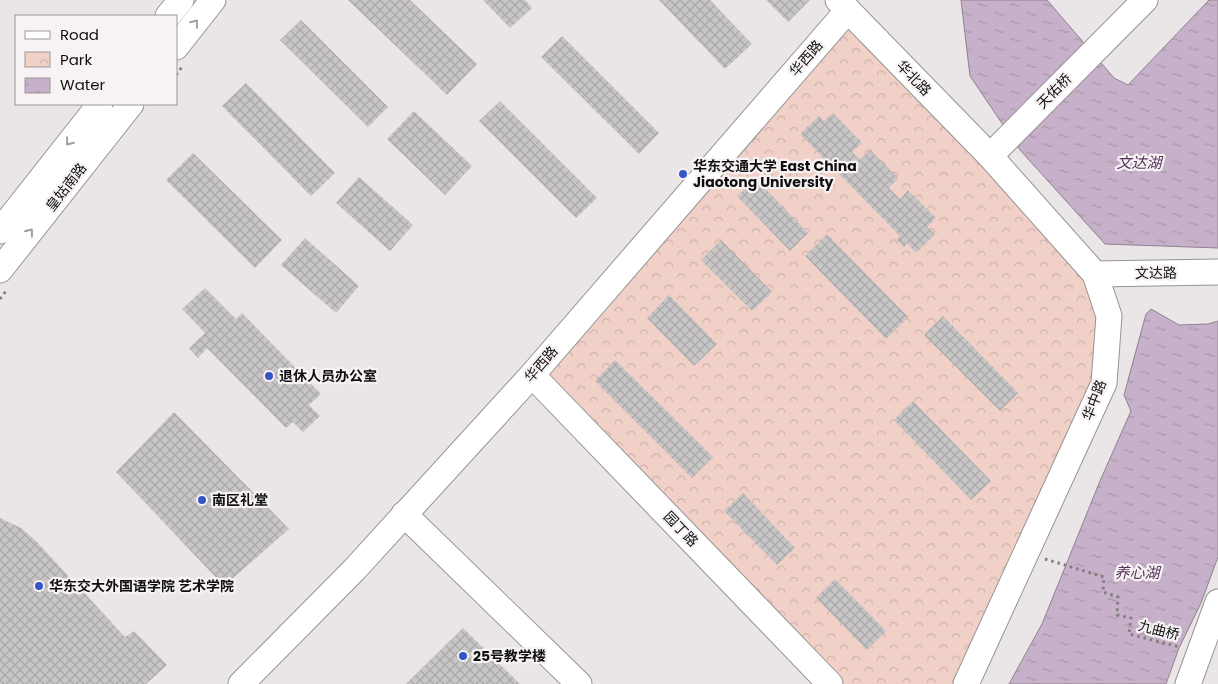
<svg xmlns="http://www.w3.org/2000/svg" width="1218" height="684" viewBox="0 0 1218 684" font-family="Poppins,'Noto Sans SC',sans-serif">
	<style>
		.park { fill: url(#park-crowns) }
		.water { fill: url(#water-ripples); stroke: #908091 }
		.building { fill: url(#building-cross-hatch) }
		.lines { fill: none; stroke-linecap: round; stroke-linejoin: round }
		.minor-casing { stroke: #969394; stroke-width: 27 }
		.path { stroke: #807d7e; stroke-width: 3; stroke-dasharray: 2.5 4; stroke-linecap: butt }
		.minor { stroke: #fff; stroke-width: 25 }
		.oneway { stroke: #9f9f9f }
		.poi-dot { fill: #3554c6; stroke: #f7f3f4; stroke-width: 2 }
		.labels { text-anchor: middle; stroke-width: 4.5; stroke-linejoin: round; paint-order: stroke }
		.street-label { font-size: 14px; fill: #100f0f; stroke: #f7f3f4 }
		.poi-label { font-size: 14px; font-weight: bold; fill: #100f0f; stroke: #f7f3f4; text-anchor: start }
		.water-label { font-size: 15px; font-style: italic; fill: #553458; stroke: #f7f3f4 }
	</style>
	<defs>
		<pattern id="park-crowns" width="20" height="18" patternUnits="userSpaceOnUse" patternTransform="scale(1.25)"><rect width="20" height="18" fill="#f1d1c7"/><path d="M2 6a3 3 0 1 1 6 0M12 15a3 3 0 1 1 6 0" fill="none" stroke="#ceb2aa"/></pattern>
		<pattern id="water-ripples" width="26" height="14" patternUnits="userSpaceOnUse" patternTransform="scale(1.25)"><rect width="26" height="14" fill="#c7b0c9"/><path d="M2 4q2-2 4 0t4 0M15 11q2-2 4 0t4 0" fill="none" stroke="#aa96ab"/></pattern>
		<pattern id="building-cross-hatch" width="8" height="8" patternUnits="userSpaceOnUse" patternTransform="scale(1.25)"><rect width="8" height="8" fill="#c8c5c7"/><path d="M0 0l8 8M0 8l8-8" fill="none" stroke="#aba8aa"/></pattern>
	</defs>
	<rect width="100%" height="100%" fill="#eae6e7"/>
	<path class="park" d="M847,18L1090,276L1104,318L1099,382L956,684H841L535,375Z"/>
	<g class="water">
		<path d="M961,0H1047L1114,78L1128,85L1209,0H1218V248L1105,244L1020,150L970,76Z"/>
		<path d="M1151,309L1179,325L1208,324L1218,321V557L1201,603L1179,648L1166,684H1009L1042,624L1100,481L1131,411L1124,395L1146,314Z"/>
	</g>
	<g class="building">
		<path d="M348,0H410L477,64L447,95Z"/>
		<path d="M483,0H525L532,8L510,28Z"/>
		<path d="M659,0H710L752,44L725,69Z"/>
		<path d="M766,0H810L788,22Z"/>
		<path d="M301,20L388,107L368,127L280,40Z"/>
		<path d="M562,36L659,133L639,154L541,57Z"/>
		<path d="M246,83L335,173L311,196L222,106Z"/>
		<path d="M500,101L597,198L576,218L479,121Z"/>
		<path d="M414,111L472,166L445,195L387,139Z"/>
		<path d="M833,113L862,143L852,152L860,160L870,150L898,178L889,188L900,199L908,190L936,218L927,227L935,234L916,253L907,243L904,247L897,240L900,236L800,134L819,116L824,121Z"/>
		<path d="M193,153L282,240L255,268L166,180Z"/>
		<path d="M359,177L413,225L390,251L336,203Z"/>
		<path d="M756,179L808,233L790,251L737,196Z"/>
		<path d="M827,234L908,317L886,339L805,256Z"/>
		<path d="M305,238L359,286L336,313L281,265Z"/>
		<path d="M721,240L772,292L752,311L701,260Z"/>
		<path d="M205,288L236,319L242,313L321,394L309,405L320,416L303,432L293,422L286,428L207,348L198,358L189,348L205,333L182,309Z"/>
		<path d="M669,295L717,344L694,366L647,318Z"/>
		<path d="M943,316L1018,393L1000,411L924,335Z"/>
		<path d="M615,360L713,457L692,478L595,381Z"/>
		<path d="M913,401L991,481L971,500L894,420Z"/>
		<path d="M174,412L289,529L224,586L116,472Z"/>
		<path d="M743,493L795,548L777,565L724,511Z"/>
		<path d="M0,518L21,528L36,541L125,637L134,631L167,665L146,684H0Z"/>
		<path d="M835,579L886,631L867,650L816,598Z"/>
		<path d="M463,628L520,684H406Z"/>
	</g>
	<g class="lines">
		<g class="minor-casing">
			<g id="minor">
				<path d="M838,0L990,156"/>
				<path d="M168,16L181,0"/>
				<path d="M176,47L213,0"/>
				<path d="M0,231L100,104"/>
				<path d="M0,270L131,104"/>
				<path d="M1095,274L1218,272"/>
				<path d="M532,375L830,684"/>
				<path d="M404,514L579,684"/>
				<path d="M241,684L354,570L532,375L848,10"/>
				<path d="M966,684L1104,383L1109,316L1095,274L990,156L1145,0"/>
				<path d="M1188,684L1218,602"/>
			</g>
		</g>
		<g class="path">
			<path d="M176,75L182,67"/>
			<path d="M0,299L6,291"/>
			<path d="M1045,559L1104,577L1103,592L1118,597L1117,615L1131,618L1129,634L1180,647"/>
		</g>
		<use href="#minor" class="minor"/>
	</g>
	<defs><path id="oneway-chevron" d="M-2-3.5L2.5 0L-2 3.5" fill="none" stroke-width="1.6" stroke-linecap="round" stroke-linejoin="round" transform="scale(1.25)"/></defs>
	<g class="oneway">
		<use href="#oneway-chevron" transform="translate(195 23) rotate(-52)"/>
		<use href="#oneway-chevron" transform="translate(69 142) rotate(128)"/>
		<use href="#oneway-chevron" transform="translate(30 232) rotate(-52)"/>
	</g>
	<g class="poi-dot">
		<circle cx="683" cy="174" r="5"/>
		<circle cx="269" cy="376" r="5"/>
		<circle cx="202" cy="500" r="5"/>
		<circle cx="39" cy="586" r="5"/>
		<circle cx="463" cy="656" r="5"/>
	</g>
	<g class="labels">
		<g class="street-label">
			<text transform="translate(806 58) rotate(-49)" y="5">华西路</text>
			<text transform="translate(914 78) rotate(46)" y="5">华北路</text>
			<text transform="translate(1054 91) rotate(-45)" y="5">天佑桥</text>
			<text transform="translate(66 187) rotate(-52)" y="5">皇姑南路</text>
			<text transform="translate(1156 273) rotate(-1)" y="5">文达路</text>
			<text transform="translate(541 364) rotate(-49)" y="5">华西路</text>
			<text transform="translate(1094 400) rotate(-69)" y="5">华中路</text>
			<text transform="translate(681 529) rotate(46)" y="5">园丁路</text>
			<text transform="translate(1159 630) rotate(14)" y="5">九曲桥</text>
		</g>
		<g class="poi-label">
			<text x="693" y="171">华东交通大学 East China<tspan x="693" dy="16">Jiaotong University</tspan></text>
			<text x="279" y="381">退休人员办公室</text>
			<text x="212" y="505">南区礼堂</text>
			<text x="49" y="591">华东交大外国语学院 艺术学院</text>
			<text x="473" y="661">25号教学楼</text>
		</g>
		<g class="water-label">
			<text x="1139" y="168">文达湖</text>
			<text x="1137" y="578">养心湖</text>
		</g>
	</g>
	<rect x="15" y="15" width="162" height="90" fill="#f7f3f4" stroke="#9b9898"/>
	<rect x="25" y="31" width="25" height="8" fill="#ffffff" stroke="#9b9898"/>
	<text x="60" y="40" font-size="15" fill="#100f0f">Road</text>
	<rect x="25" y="52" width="25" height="15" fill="url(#park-crowns)" stroke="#9b9898"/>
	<text x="60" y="65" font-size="15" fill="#100f0f">Park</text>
	<rect x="25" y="78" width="25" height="15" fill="url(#water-ripples)" stroke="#9b9898"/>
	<text x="60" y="90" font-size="15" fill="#100f0f">Water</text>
</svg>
